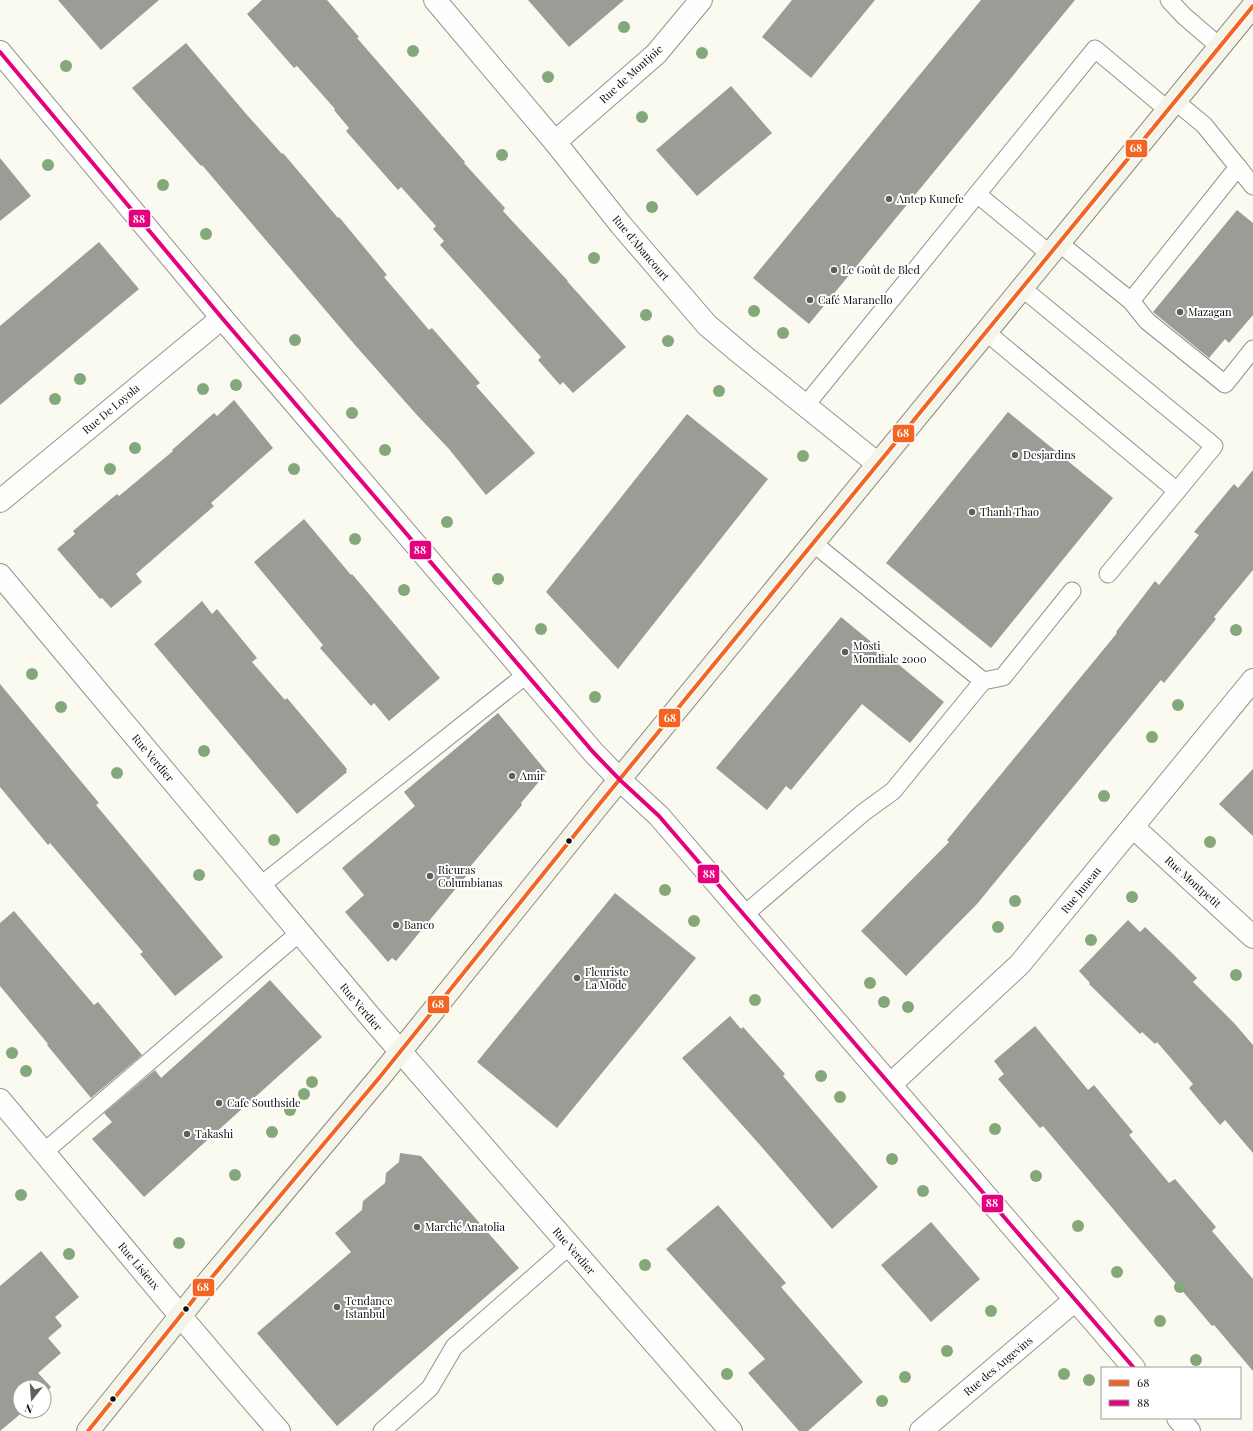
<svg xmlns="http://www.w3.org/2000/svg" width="1253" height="1431" viewBox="0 0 1253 1431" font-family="'Playfair Display',serif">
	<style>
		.building { fill: #9d9b96 }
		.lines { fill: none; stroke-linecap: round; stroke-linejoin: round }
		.lane-casing { stroke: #93938f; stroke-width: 19 }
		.street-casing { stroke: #93938f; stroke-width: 24 }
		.secondary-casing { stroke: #8a8a85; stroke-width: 24 }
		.lane { stroke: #fefefd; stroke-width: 17 }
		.street { stroke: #fefefd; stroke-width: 22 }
		.secondary { stroke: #f4f4e8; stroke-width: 22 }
		.bus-1-casing { stroke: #fff; stroke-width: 7 }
		.bus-2-casing { stroke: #fff; stroke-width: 7 }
		.bus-1 { stroke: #f26522; stroke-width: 4 }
		.bus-2 { stroke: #e5007d; stroke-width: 4 }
		.tree { fill: #85a87b }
		.poi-dot { fill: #5f5f5c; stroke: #fff; stroke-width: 1.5 }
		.bus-dot { fill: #0c0c0c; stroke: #fff; stroke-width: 1.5 }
		.labels { text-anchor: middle; stroke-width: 4; stroke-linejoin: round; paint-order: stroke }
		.street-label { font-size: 11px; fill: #0c0c0c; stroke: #fff }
		.poi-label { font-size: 11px; fill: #0c0c0c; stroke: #fff; text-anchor: start }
		.line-badge { stroke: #fff; stroke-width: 1.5 }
		.badge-label { font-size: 11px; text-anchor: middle; font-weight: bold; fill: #fff }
	</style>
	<rect width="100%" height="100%" fill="#fafaf0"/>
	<g class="building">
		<path d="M58,0H159L101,50Z"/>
		<path d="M262,0H327L359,37L357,38L465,162L464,163L505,208L503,211L568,281H567L626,347L573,393L563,382L560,385L538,360L541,357L440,245L444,241L433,229L436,226L401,187L398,190L346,131L349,128L334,110L335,109L297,66L294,68L247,14Z"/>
		<path d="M528,0H624L569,47Z"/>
		<path d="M792,0H875L811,78L762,37Z"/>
		<path d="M981,0H1075L809,324L753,278Z"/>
		<path d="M186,43L247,115L282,154L283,153L338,218L339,217L387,275L384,277L429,330L432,328L480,383L476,386L535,453L486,495L449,449L416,414L355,345L202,165L201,166L132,88Z"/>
		<path d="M731,86L772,133L697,196L656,150Z"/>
		<path d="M0,158L31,196L0,221Z"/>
		<path d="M1237,210L1253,223V315L1229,343L1225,339L1209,358L1153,312Z"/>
		<path d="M99,242L139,289L0,405V326Z"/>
		<path d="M234,400L273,448L211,503L214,506L136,574L142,582L111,608L102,598L100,599L57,549L75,534L73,531L117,494L119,496L173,451L172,450L214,413L217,416Z"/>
		<path d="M1008,412L1113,498L991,648L886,563Z"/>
		<path d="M687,414L768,479L618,669L546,592Z"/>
		<path d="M1253,470V570L1214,617L1216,619L1164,683L1161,680L977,904L906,976L861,931L949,842L947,840L1117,633L1116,632L1155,581L1159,585L1199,535L1194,532L1234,484L1238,488Z"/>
		<path d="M304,519L351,575L352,574L440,678L389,721L374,703L371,706L320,648L323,645L254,562Z"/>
		<path d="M202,601L212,614L217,609L257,658L252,662L285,700L287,698L347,769L346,771L347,772L297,814L154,644Z"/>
		<path d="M841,617L944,702L910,743L862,704L791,790L786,786L767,810L716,768Z"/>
		<path d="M0,684L99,803L96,805L223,957L175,996L140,954L143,952L50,843L48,845L0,787Z"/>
		<path d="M498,713L547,772L521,803L522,805L469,868L471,870L396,961L392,958L388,962L345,912L364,895L342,868L415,806L404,792Z"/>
		<path d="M1253,769V836L1219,804Z"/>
		<path d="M615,893L696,958L557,1128L477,1062Z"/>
		<path d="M14,911L94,1005L98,1002L142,1055L91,1098L47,1045L48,1044L0,986V923Z"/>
		<path d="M1128,920L1140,932L1145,927L1172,953L1197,978L1193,982L1234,1023L1253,1045V1153L1225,1120L1220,1125L1189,1088L1193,1084L1157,1042L1155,1044L1142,1032L1140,1034L1089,984L1090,983L1079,971Z"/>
		<path d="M270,980L322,1037L144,1197L92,1139L112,1122L104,1113L155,1070L161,1078Z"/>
		<path d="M730,1016L741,1029L743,1027L785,1074L783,1076L878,1187L832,1229L760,1145L682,1058Z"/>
		<path d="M1035,1026L1088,1090L1094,1085L1133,1132L1129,1135L1169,1183L1175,1179L1216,1227L1212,1231L1253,1279V1371L1214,1325L1212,1326L1043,1126L1040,1128L998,1079L1004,1074L994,1061Z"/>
		<path d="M400,1153L421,1156L519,1268L337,1426L257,1333L351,1252L335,1233L362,1210L363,1201L385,1183L386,1173L399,1162Z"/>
		<path d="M718,1205L786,1283L781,1287L863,1382L808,1431H799L748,1373L765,1359L666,1249Z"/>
		<path d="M931,1222L980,1279L931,1322L881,1265Z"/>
		<path d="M41,1251L79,1297L55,1317L62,1326L48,1338L61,1353L38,1373L51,1387L44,1394V1387H20V1411H24L0,1431V1286Z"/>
	</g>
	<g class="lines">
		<g class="lane-casing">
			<g id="lane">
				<path d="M1169,0L1184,16L1220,47"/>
				<path d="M1238,167L1253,186"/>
				<path d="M977,194L1050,254"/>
				<path d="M1059,243L1131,301L1238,167L1204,125L1175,101"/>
				<path d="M1131,301L1147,321L1225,384L1253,349"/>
				<path d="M986,332L1177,491L1214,446L1022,288"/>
				<path d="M805,406L1095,49L1168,110"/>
				<path d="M1108,574L1177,491"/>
				<path d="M983,681L1003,677L1072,591"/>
				<path d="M260,886L527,674"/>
				<path d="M745,914L864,812L893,791L983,681L813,543"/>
				<path d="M44,1152L299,933"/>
				<path d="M382,1431L430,1388L454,1347L569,1246"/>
			</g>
		</g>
		<g class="street-casing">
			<g id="street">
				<path d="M435,0L555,142L621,225L707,325L740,353L878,464"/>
				<path d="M0,52L222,318L593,752L620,780L659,816L1134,1368"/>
				<path d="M555,142L656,54L701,0"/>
				<path d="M0,501L222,318"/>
				<path d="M0,575L373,1020L731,1431"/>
				<path d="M1133,827L1253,937"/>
				<path d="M891,1084L1020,964L1253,680"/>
				<path d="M0,1100C93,1210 184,1323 279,1431"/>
				<path d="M1178,1418L1189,1431"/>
				<path d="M921,1431L1075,1300"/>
			</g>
		</g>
		<g class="secondary-casing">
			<path id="secondary" d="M88,1431L202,1289L379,1078L597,807L1253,6"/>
		</g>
		<use href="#lane" class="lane"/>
		<use href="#street" class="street"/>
		<use href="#secondary" class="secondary"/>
		<g class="bus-1-casing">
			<path id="bus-1" d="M88,1431L202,1289L379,1078L597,807L1253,6"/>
		</g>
		<g class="bus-2-casing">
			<path id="bus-2" d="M0,52L222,318L593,752L620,780L659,816L1134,1368"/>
		</g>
		<use href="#bus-1" class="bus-1"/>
		<use href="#bus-2" class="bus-2"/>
	</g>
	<g class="tree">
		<circle cx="624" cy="27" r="6"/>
		<circle cx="413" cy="51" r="6"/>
		<circle cx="702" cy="53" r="6"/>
		<circle cx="66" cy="66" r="6"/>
		<circle cx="548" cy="77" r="6"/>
		<circle cx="642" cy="117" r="6"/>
		<circle cx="502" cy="155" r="6"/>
		<circle cx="48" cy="165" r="6"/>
		<circle cx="163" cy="185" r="6"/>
		<circle cx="652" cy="207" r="6"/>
		<circle cx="206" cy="234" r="6"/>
		<circle cx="594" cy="258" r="6"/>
		<circle cx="754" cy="311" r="6"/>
		<circle cx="646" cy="315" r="6"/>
		<circle cx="783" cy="333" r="6"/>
		<circle cx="295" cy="340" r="6"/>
		<circle cx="668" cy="341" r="6"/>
		<circle cx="80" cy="379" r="6"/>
		<circle cx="236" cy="385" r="6"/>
		<circle cx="203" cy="389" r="6"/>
		<circle cx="719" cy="391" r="6"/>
		<circle cx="55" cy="399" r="6"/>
		<circle cx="352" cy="413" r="6"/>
		<circle cx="135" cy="448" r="6"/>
		<circle cx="385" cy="450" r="6"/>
		<circle cx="803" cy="456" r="6"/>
		<circle cx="110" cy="469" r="6"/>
		<circle cx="294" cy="469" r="6"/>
		<circle cx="447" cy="522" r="6"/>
		<circle cx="355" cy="539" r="6"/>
		<circle cx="498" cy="579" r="6"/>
		<circle cx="404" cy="590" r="6"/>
		<circle cx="541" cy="629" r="6"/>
		<circle cx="1236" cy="630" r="6"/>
		<circle cx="32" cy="674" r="6"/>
		<circle cx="595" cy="697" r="6"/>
		<circle cx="1178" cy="705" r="6"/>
		<circle cx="61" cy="707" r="6"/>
		<circle cx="1152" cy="737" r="6"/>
		<circle cx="204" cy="751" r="6"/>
		<circle cx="117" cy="773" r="6"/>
		<circle cx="1104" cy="796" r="6"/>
		<circle cx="274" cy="840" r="6"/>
		<circle cx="1210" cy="842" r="6"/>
		<circle cx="199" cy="875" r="6"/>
		<circle cx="665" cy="890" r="6"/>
		<circle cx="1132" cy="897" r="6"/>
		<circle cx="1015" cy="901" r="6"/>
		<circle cx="694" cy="921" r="6"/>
		<circle cx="998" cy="927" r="6"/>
		<circle cx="1091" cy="940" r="6"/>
		<circle cx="1236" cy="975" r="6"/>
		<circle cx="870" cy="983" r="6"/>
		<circle cx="755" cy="1000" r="6"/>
		<circle cx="884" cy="1002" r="6"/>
		<circle cx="908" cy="1007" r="6"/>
		<circle cx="12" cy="1053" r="6"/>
		<circle cx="26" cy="1071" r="6"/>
		<circle cx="821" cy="1076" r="6"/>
		<circle cx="312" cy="1082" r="6"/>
		<circle cx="304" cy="1094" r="6"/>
		<circle cx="840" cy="1097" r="6"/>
		<circle cx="290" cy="1110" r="6"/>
		<circle cx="995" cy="1129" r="6"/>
		<circle cx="272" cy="1132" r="6"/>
		<circle cx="892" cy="1159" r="6"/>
		<circle cx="235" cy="1175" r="6"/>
		<circle cx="1036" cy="1176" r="6"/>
		<circle cx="923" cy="1191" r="6"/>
		<circle cx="21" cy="1195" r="6"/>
		<circle cx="1078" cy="1226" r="6"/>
		<circle cx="179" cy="1243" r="6"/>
		<circle cx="69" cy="1254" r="6"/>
		<circle cx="645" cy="1265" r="6"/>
		<circle cx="1117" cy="1272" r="6"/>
		<circle cx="1180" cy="1287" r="6"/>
		<circle cx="991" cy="1311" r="6"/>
		<circle cx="1160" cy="1321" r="6"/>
		<circle cx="947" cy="1351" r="6"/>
		<circle cx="1196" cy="1360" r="6"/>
		<circle cx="727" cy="1374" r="6"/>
		<circle cx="1064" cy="1374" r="6"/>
		<circle cx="905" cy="1377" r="6"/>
		<circle cx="1089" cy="1380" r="6"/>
		<circle cx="882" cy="1401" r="6"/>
	</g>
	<g class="poi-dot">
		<circle cx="889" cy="199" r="4"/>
		<circle cx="834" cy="270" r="4"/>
		<circle cx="810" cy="300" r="4"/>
		<circle cx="1180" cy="312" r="4"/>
		<circle cx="1015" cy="455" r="4"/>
		<circle cx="972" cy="512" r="4"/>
		<circle cx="845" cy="652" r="4"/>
		<circle cx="512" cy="776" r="4"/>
		<circle cx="430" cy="876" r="4"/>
		<circle cx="396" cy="925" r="4"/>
		<circle cx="577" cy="978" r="4"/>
		<circle cx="219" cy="1103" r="4"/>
		<circle cx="187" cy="1134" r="4"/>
		<circle cx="417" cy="1227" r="4"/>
		<circle cx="337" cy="1307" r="4"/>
	</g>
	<g class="bus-dot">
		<circle cx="569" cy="841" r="3.5"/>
		<circle cx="186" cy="1309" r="3.5"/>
		<circle cx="113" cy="1399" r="3.5"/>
	</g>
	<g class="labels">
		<g class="street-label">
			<text transform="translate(631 74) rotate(-42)" y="4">Rue de Montjoie</text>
			<text transform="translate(641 248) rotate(50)" y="4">Rue d'Abancourt</text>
			<text transform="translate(111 409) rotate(-40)" y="4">Rue De Loyola</text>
			<text transform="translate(153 758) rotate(50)" y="4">Rue Verdier</text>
			<text transform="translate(1193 882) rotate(42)" y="4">Rue Montpetit</text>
			<text transform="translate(1081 890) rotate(-51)" y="4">Rue Juneau</text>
			<text transform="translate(361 1007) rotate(50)" y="4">Rue Verdier</text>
			<text transform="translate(574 1251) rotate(49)" y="4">Rue Verdier</text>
			<text transform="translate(139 1266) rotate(50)" y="4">Rue Lisieux</text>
			<text transform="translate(998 1366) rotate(-40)" y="4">Rue des Angevins</text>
		</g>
		<g class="poi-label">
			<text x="897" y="203">Antep Kunefe</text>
			<text x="842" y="274">Le Goût de Bled</text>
			<text x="818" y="304">Café Maranello</text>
			<text x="1188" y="316">Mazagan</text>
			<text x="1023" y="459">Desjardins</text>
			<text x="980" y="516">Thanh Thao</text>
			<text x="853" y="650">Mosti<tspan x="853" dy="13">Mondiale 2000</tspan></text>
			<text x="520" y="780">Amir</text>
			<text x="438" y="874">Ricuras<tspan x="438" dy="13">Columbianas</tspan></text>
			<text x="404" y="929">Banco</text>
			<text x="585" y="976">Fleuriste<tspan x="585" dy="13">La Mode</tspan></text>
			<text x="227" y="1107">Cafe Southside</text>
			<text x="195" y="1138">Takashi</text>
			<text x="425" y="1231">Marché Anatolia</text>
			<text x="345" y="1305">Tendance<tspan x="345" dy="13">Istanbul</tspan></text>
		</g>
	</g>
	<g class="line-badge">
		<rect x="1125" y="139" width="23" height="19" rx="4" fill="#f26522"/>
		<rect x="128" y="209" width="23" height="19" rx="4" fill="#e5007d"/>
		<rect x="892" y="424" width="23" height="19" rx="4" fill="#f26522"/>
		<rect x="409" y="540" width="23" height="20" rx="4" fill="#e5007d"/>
		<rect x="658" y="708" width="23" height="20" rx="4" fill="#f26522"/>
		<rect x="697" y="864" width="23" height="20" rx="4" fill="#e5007d"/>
		<rect x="427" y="995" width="23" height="19" rx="4" fill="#f26522"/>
		<rect x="981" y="1194" width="23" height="19" rx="4" fill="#e5007d"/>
		<rect x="192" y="1278" width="23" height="19" rx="4" fill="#f26522"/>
	</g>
	<g class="badge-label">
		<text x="1136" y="152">68</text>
		<text x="139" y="223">88</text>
		<text x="903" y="437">68</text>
		<text x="420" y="554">88</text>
		<text x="670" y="722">68</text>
		<text x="709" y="878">88</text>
		<text x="438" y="1008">68</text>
		<text x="992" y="1207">88</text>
		<text x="203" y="1291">68</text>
	</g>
	<rect x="1101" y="1367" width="140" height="52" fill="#ffffff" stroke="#9e9e9e"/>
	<rect x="1109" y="1380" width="20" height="6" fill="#f26522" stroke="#9e9e9e"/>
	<text x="1137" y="1387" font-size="12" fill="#0c0c0c">68</text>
	<rect x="1109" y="1400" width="20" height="6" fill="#e5007d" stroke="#9e9e9e"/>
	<text x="1137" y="1407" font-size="12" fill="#0c0c0c">88</text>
	<g transform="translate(32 1399) rotate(197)"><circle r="19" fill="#ffffff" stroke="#9e9e9e"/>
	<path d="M0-3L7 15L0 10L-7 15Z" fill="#5f5f5c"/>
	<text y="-6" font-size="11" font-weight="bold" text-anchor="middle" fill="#0c0c0c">N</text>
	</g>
</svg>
